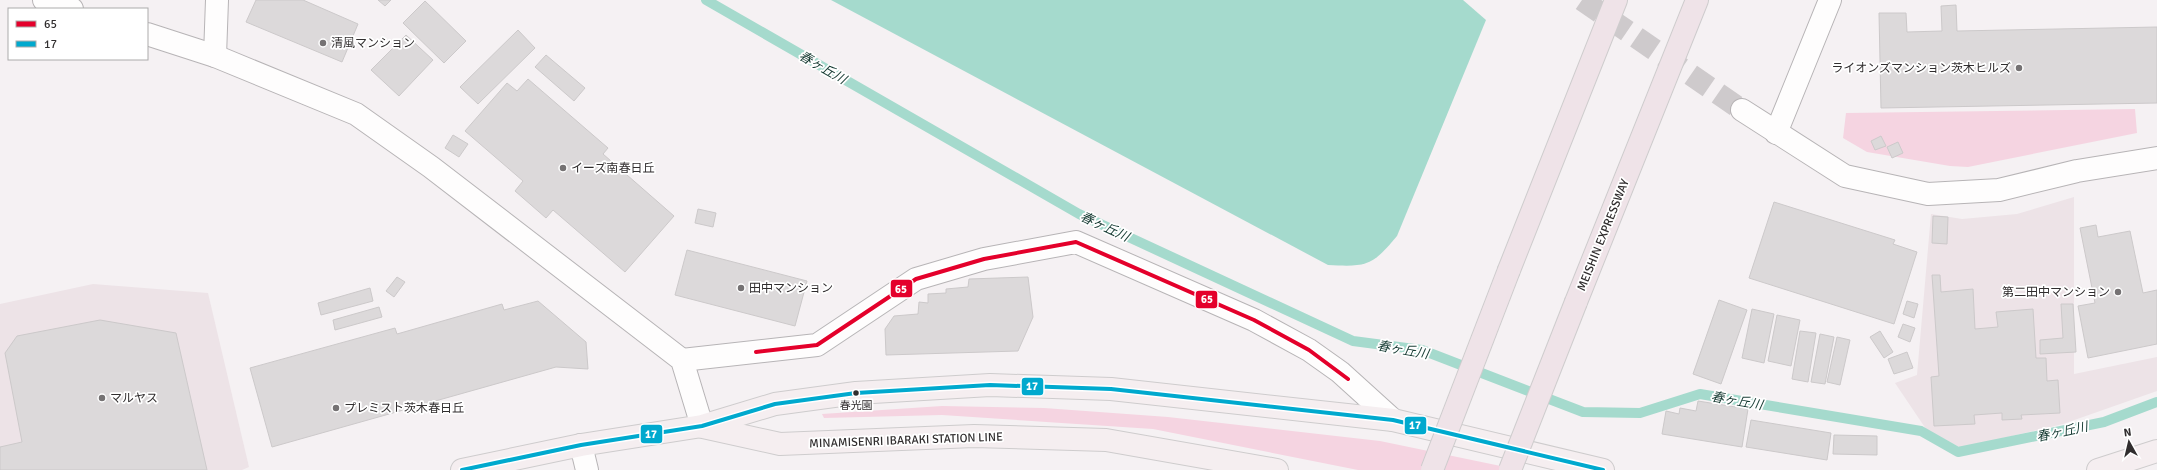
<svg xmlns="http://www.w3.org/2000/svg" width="2157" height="470" viewBox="0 0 2157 470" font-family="Signika,'Noto Sans JP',sans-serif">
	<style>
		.built { fill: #ede3e7 }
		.green { fill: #f5d4e1 }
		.water { fill: #a5dacd }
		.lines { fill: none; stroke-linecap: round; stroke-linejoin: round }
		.stream { stroke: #a5dacd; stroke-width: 10 }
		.building { fill: #dcd9da; stroke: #ccc9ca }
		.minor-tunnel { stroke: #cecacc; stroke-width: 22; stroke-dasharray: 22 11; stroke-linecap: butt }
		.minor-casing { stroke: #b7b4b6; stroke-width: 24 }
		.major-casing { stroke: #cecccd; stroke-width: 24 }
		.highway-casing { stroke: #cecccd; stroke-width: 24 }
		.minor { stroke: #fefdfd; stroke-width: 22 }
		.major { stroke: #f5eef0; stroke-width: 22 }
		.highway { stroke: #efe3e8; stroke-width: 22 }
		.highway-bridge-casing { stroke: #cecccd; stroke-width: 24; stroke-linecap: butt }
		.highway-bridge { stroke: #efe3e8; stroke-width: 22 }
		.bus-1-casing { stroke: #fff; stroke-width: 7 }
		.bus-2-casing { stroke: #fff; stroke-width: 7 }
		.bus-1 { stroke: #e4002b; stroke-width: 4 }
		.bus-2 { stroke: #00a9ce; stroke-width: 4 }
		.poi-dot { fill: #757273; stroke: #fff; stroke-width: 1.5 }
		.bus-dot { fill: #302d2e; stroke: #fff; stroke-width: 1.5 }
		.labels { text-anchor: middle; stroke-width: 3.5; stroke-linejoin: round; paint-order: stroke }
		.bus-label { font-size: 11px; fill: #302d2e; stroke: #fff }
		.poi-label { font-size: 12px; fill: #302d2e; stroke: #fff; text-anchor: start }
		.street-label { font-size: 12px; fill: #302d2e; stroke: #fff }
		.water-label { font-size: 13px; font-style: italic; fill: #153a32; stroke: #fff }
		.line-badge { stroke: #fff; stroke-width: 1.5 }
		.badge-label { font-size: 11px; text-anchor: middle; font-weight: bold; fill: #fff }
	</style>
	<rect width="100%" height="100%" fill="#f5f1f3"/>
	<g class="built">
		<path d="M2074,197V374L2157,357V391L2063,424L1961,448L1926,429L1895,383L1917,375L1931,214L1962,219L2017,214Z"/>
		<path d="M93,284L208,293L249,467L242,470H0V304Z"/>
	</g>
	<g class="green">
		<path d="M2135,109L2137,133L1968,167L1950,166L1867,152L1843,138L1846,113Z"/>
		<path d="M942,406L1044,408L1168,417L1380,441L1520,470H1358L1153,429L942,415L824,418L822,414Z"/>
	</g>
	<path class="water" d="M831,0H1463L1486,20L1397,236C1372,266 1367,267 1328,265Z"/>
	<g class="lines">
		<path class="stream" d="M706,0L1079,214L1353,341L1422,350L1583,412L1640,413L1700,394L1921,431L1958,452L2104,422L2157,402"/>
	</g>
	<g class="building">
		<path d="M256,0H303L358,24L342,62L246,22Z"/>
		<path d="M378,0H391L385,6Z"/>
		<path d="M425,1L466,41L444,63L403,23Z"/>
		<path d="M1956,5L1957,31L2157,27V103L1881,108L1879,13H1906L1907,32L1942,31L1941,6Z"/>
		<path d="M518,30L535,48L478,104L460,87Z"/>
		<path d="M406,35L433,60L399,96L371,70Z"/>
		<path d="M546,55L585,88L574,101L535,67Z"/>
		<path d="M528,79L608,148L603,154L674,216L625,272L553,210L546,218L515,191L523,181L465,131L507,83L517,91Z"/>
		<path d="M453,135L468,144L459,157L445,148Z"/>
		<path d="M1881,136L1886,146L1875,150L1871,141Z"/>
		<path d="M1898,142L1903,153L1892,158L1887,147Z"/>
		<path d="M1774,202L1895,240L1893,244L1917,252L1894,324L1749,278Z"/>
		<path d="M698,209L716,213L713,227L695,223Z"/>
		<path d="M1933,216L1948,217L1947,244L1932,243Z"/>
		<path d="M2096,225L2098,237L2130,231L2143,293L2157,290V344L2088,358L2078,306L2095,303L2080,228Z"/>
		<path d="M687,250L807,281L795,326L675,295Z"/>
		<path d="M1932,275H1940L1941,292L1973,289L1975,329L1998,327L1996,312L2033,309L2036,358H2046L2047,381L2058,380L2060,413L2021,415L2022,419L2002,420V413L1974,415L1975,424L1934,426L1931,377L1939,376Z"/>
		<path d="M397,277L405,282L394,297L386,291Z"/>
		<path d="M1028,277L1033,317L1018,351L886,355L885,329L894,316L918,314L919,302L928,303V294L946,293V289L968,287L969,279Z"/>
		<path d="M370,288L373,301L321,315L318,303Z"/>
		<path d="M1719,300L1747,310L1721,384L1693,374Z"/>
		<path d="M538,301L586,342L588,369L556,367L272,447L250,368L395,328L397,334L502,304L504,310Z"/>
		<path d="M1907,301L1918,304L1914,318L1903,314Z"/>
		<path d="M2061,304H2073L2076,352L2040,354V340L2063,338Z"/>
		<path d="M379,307L382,317L335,330L333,320Z"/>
		<path d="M1752,309L1774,314L1764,363L1742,358Z"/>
		<path d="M1777,315L1800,320L1791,366L1768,361Z"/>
		<path d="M100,320L176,333L207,470H0V447L22,442L5,353L17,336Z"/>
		<path d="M1903,324L1915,328L1910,342L1898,337Z"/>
		<path d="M1800,331L1816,333L1808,382L1792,379Z"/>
		<path d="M1880,331L1893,352L1884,358L1870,337Z"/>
		<path d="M1820,334L1834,337L1825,384L1811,382Z"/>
		<path d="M1837,337L1850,340L1840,385L1827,382Z"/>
		<path d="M1907,352L1913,368L1894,374L1888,359Z"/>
		<path d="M1698,401L1748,409L1742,447L1662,434L1666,411L1679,414L1680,408L1696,411Z"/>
		<path d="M1751,420L1831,433L1827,460L1746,447Z"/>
		<path d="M1834,435L1877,436V455L1833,454Z"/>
	</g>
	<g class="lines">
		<path class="minor-tunnel" d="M1582,0L1742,110"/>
		<g class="minor-casing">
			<g id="minor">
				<path d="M44,0L72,9"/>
				<path d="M147,34L215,56L356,114L431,167L682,360L702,426"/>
				<path d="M215,56L217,0"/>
				<path d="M1742,110L1845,176L1928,194L1999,190L2077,171L2157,158"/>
				<path d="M1776,133L1830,0"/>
				<path d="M682,360L817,345L916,279L984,259L1076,242L1254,320L1309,350L1340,372L1393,420"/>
				<path d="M581,445L587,470"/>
			</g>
		</g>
		<g class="major-casing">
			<g id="major">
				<path d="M703,427L780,444L974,436L1106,440L1277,470"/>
				<path d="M462,470L581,445L702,426L775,404L856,393L990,385L1111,389L1393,420L1603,470"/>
				<path d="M2098,470L2157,451"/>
			</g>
		</g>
		<g class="highway-casing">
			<g id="highway">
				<path d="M1509,270L1616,0"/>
				<path d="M1576,302L1697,0"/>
			</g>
		</g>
		<use href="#minor" class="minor"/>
		<use href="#major" class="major"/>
		<use href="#highway" class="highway"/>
		<g class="highway-bridge-casing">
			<g id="highway-bridge">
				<path d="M1432,470L1509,270"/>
				<path d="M1510,470L1576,302"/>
			</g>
		</g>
		<use href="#highway-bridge" class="highway-bridge"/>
		<g class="bus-1-casing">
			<path id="bus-1" d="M756,352L817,345L916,279L984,259L1076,242L1254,320L1309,350L1348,379"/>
		</g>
		<g class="bus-2-casing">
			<path id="bus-2" d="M462,470L581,445L702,426L775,404L856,393L990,385L1111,389L1393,420L1603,470"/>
		</g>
		<use href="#bus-1" class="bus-1"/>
		<use href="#bus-2" class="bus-2"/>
	</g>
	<g class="poi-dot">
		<circle cx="323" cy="43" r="4"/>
		<circle cx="2019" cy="68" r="4"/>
		<circle cx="563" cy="168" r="4"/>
		<circle cx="741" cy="288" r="4"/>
		<circle cx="2118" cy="292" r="4"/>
		<circle cx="102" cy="398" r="4"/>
		<circle cx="336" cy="408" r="4"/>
	</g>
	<circle class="bus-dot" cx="856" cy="393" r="3.5"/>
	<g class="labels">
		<g class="bus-label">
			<text x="856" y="409">春光園</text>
		</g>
		<g class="poi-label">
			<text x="331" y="47">清風マンション</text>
			<text x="2011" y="72" text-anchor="end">ライオンズマンション茨木ヒルズ</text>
			<text x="571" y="172">イーズ南春日丘</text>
			<text x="749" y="292">田中マンション</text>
			<text x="2110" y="296" text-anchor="end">第二田中マンション</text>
			<text x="110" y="402">マルヤス</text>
			<text x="344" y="412">プレミスト茨木春日丘</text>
		</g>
		<g class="street-label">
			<text transform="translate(1603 235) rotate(-68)" y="4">MEISHIN EXPRESSWAY</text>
			<text transform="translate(906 440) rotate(-2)" y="4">MINAMISENRI IBARAKI STATION LINE</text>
		</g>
		<g class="water-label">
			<text transform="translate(823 67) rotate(30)" y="5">春ヶ丘川</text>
			<text transform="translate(1105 226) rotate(25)" y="5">春ヶ丘川</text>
			<text transform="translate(1403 349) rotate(10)" y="5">春ヶ丘川</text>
			<text transform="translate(1737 400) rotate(10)" y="5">春ヶ丘川</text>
			<text transform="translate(2062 431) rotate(-12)" y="5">春ヶ丘川</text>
		</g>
	</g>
	<g class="line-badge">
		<rect x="890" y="279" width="23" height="19" rx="4" fill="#e4002b"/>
		<rect x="1195" y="290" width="23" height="19" rx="4" fill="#e4002b"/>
		<rect x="1021" y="377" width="23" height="19" rx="4" fill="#00a9ce"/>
		<rect x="1404" y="416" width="23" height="19" rx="4" fill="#00a9ce"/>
		<rect x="640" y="424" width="23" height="20" rx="4" fill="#00a9ce"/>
	</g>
	<g class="badge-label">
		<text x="901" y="293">65</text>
		<text x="1207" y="303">65</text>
		<text x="1032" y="390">17</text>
		<text x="1415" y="429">17</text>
		<text x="651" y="438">17</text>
	</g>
	<rect x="8" y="8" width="140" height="52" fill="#ffffff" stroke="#acabab"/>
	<rect x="16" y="21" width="20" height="6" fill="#e4002b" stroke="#acabab"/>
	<text x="44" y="28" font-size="12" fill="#302d2e">65</text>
	<rect x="16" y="41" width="20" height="6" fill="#00a9ce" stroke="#acabab"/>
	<text x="44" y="48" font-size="12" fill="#302d2e">17</text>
	<g transform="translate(2129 442) rotate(352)" stroke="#ffffff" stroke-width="3" paint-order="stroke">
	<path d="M0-3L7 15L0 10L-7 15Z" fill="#302d2e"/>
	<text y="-6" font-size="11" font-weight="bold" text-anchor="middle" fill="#302d2e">N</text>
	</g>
</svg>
